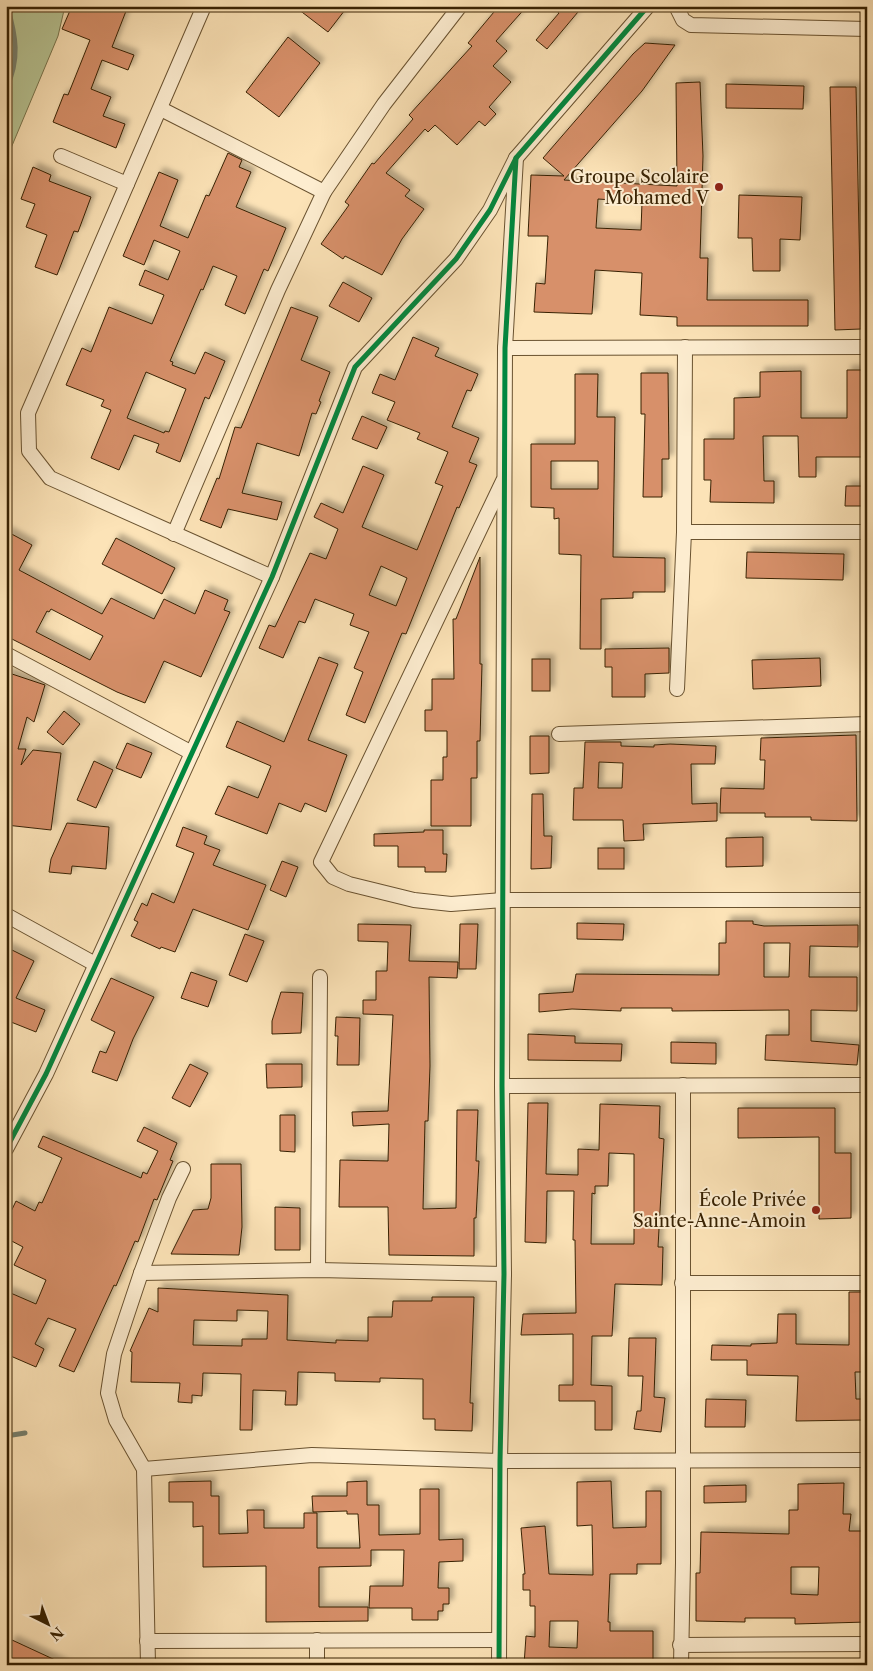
<svg xmlns="http://www.w3.org/2000/svg" width="873" height="1671" viewBox="0 0 873 1671" font-family="'Libre Caslon Text',serif">
	<style>
		.green { fill: #b8c594; stroke: #78744c }
		.lines { fill: none; stroke-linecap: round; stroke-linejoin: round }
		.stream { stroke: #767f6d; stroke-width: 5 }
		.building { fill: #d7906b; stroke: #382203; fill-rule: evenodd; filter: url(#shadow) }
		.street-casing { stroke: #695230; stroke-width: 16 }
		.street { stroke: #fdedd0; stroke-width: 14 }
		.cycleway-casing { stroke: #fdedd0; stroke-width: 8 }
		.cycleway { stroke: #00873e; stroke-width: 5 }
		.poi-dot { fill: #8f2418; stroke: #fdedd0; stroke-width: 2 }
		.labels { text-anchor: middle; stroke-width: 4; stroke-linejoin: round; paint-order: stroke }
		.poi-label { font-size: 18px; fill: #382203; stroke: #fdedd0; text-anchor: end }
	</style>
	<defs>
		<filter id="shadow"><feDropShadow dx="4.5" dy="-4.5" stdDeviation="2.5" flood-color="#0004"/></filter>
	</defs>
	<rect width="100%" height="100%" fill="#fce3b7"/>
	<filter id="stains"><feTurbulence type="fractalNoise" baseFrequency=".004" numOctaves="4"/><feColorMatrix values="0 0 0 0 .2 0 0 0 0 .09 0 0 0 0 .02 0 0 0 .5 -.17"/></filter>
	<radialGradient id="worn" r=".72"><stop offset=".6" stop-color="#630" stop-opacity="0"/><stop offset="1" stop-color="#630" stop-opacity=".3"/></radialGradient>
	<path class="green" d="M6,6H65L58,36L6,160Z"/>
	<g class="lines">
		<g class="stream">
			<path d="M6,89C20,59 16,36 7,6"/>
			<path d="M6,1436L25,1433"/>
		</g>
	</g>
	<g class="building">
		<path d="M72,6H128L112,47L134,55L128,70L102,60L91,89L111,97L103,116L125,124L116,148L53,122L64,94L68,95L90,40L62,29Z"/>
		<path d="M294,6H348L328,32Z"/>
		<path d="M499,6H527L496,41L507,51L493,66L511,82L489,107L496,114L485,126L479,121L457,145L435,125L428,132L425,129L386,173L410,190L405,196L424,209L402,239L382,275L345,256L343,259L321,244L349,205L345,202L372,163L374,164L413,119L409,115L472,46L468,43Z"/>
		<path d="M551,6H583L547,49L536,40L559,13Z"/>
		<path d="M288,37L320,63L279,117L246,92Z"/>
		<path d="M645,43L675,45L642,91L564,180L677,186L676,83L700,82L703,156L700,258H708L707,300H808V326H677V317L640,315L642,273L595,270L592,314L534,312L536,283L545,284L548,236H528L531,175L564,176L543,158L633,54ZM598,199L642,202L641,230L596,228Z"/>
		<path d="M726,84L804,86L803,109L726,108Z"/>
		<path d="M830,87H856L861,329L835,330Z"/>
		<path d="M228,153L242,160L239,167L251,172L236,207L286,228L268,271L264,269L245,314L225,305L237,276L213,266L203,290L201,289L170,361L173,362L172,365L195,374L205,352L225,361L209,399L205,397L180,462L156,452L159,444L134,435L119,470L91,458L111,410L101,406L104,400L66,385L82,348L91,352L109,307L152,324L164,295L139,285L145,270L168,280L180,251L154,240L144,265L123,256L159,172L178,180L160,226L188,238L206,195L209,196ZM146,372L186,389L169,432L165,431L164,433L127,418Z"/>
		<path d="M33,167L51,175L49,181L91,197L78,232L74,231L57,275L35,267L47,235L26,227L35,204L21,199Z"/>
		<path d="M739,195L802,197L800,240L780,239V271H753L752,238H738Z"/>
		<path d="M343,282L372,298L359,322L329,306Z"/>
		<path d="M291,307L318,317L301,360L330,372L319,401L321,402L316,414L312,413L299,456L257,443L242,493L282,502L277,520L228,509L221,528L200,520L217,478L219,479L235,427L241,428Z"/>
		<path d="M413,337L439,348L435,356L478,374L471,391L467,390L452,427L479,438L469,462L477,465L459,508L457,507L406,634L402,633L365,723L346,715L363,672L354,668L369,632L350,625L354,614L315,599L305,623L299,621L283,658L259,648L269,625L275,627L310,553L326,559L338,529L314,517L321,503L343,513L363,466L384,475L362,527L417,550L443,486L435,483L448,452L417,439L420,433L387,420L395,402L372,393L380,374L395,380ZM381,566L407,578L396,606L369,595Z"/>
		<path d="M847,370H867V457H816V477H799L798,436H763L764,481H774V503L710,502L711,480H704V439H734V398L760,397V372L801,371V418H847Z"/>
		<path d="M641,373H668L669,459H662V497H643L645,414H641Z"/>
		<path d="M575,374H598L597,417H615L613,557L665,558V592H633V598L601,599V649H580L581,555L559,554V518L554,519V508L531,507V444H575ZM551,461H598V489H551Z"/>
		<path d="M362,416L387,427L377,449L352,439Z"/>
		<path d="M846,486H867V506H845Z"/>
		<path d="M6,531L32,545L19,570L102,614L111,598L154,619L164,599L195,614L205,590L228,600L224,610L230,612L201,677L164,661L145,703L117,692L6,636ZM51,609L103,636L90,660L36,632L47,611L49,612Z"/>
		<path d="M116,538L175,568L162,594L102,564Z"/>
		<path d="M747,552L844,554L843,580L746,578Z"/>
		<path d="M480,557V664H482L480,741H477V778H471V826H431V780H443V757H447V731H425V710H432V679H454L453,619H456Z"/>
		<path d="M669,648V673L645,674V697H612V667H605V649Z"/>
		<path d="M319,657L338,664L308,740L347,755L326,812L305,803L301,812L279,803L267,834L215,814L228,786L258,798L271,766L226,747L237,721L284,742Z"/>
		<path d="M820,658L821,686L753,689L752,660Z"/>
		<rect x="532" y="659" width="18" height="32"/>
		<path d="M6,672L45,685L34,722L27,717L18,749H26L21,765L33,750L61,753L51,830L6,825Z"/>
		<path d="M64,711L80,724L63,745L47,732Z"/>
		<path d="M856,735L857,821L811,820V817H765V813H720L721,788L764,789L765,760H760L761,738Z"/>
		<path d="M530,736H549V773L530,774Z"/>
		<path d="M585,742H621V746L654,747V745L670,744L716,746L715,764H691L692,804L717,803V821L643,824L644,840L624,841L623,820H573L574,788H583ZM599,762L623,763L622,788H598Z"/>
		<path d="M127,743L152,753L141,778L116,768Z"/>
		<path d="M94,761L113,770L96,808L77,800Z"/>
		<path d="M532,794H543L544,836H552L551,868L531,869Z"/>
		<path d="M67,823L109,827L106,869L72,866L71,874L49,872L51,859Z"/>
		<path d="M183,827L207,836L204,844L220,850L213,865L266,885L248,930L193,909L175,952L161,947L160,949L131,936L138,922L134,920L142,903L147,906L152,893L174,903L194,853L176,846Z"/>
		<path d="M424,830H443V854H447L446,872H425V867H398V846H374V834L424,832Z"/>
		<path d="M763,837V866L726,867V838Z"/>
		<rect x="598" y="848" width="26" height="21"/>
		<path d="M282,861L298,867L286,897L270,890Z"/>
		<path d="M726,921H753V924L764,926L858,925V947L810,946L809,977H857V1011L811,1010V1041L859,1045L857,1065L765,1060L766,1035H789V1010L672,1011V1008H621V1011L572,1009L539,1012V994L573,992L576,974L719,975V943H726ZM764,943H790L789,977H764Z"/>
		<path d="M577,923L624,924L623,940L577,939Z"/>
		<path d="M358,924L411,925L409,961L458,962L457,978L429,977L430,1066L428,1121H425L423,1209L456,1208L457,1110H478L476,1161H479L476,1218H474V1256L389,1255L388,1207H339L340,1160L388,1161L389,1124L353,1126L352,1112L388,1111L393,1015L363,1014V1000H376V971H387L388,942L358,941Z"/>
		<path d="M460,924H478L476,969H459Z"/>
		<path d="M245,934L264,941L247,982L229,975Z"/>
		<path d="M6,947L34,961L16,998L45,1010L36,1032L6,1020Z"/>
		<path d="M191,972L217,981L208,1007L181,998Z"/>
		<path d="M111,978L154,997L133,1039L117,1081L92,1072L100,1051L106,1053L115,1032L91,1020Z"/>
		<path d="M281,992L303,993L301,1033L272,1034V1021Z"/>
		<path d="M336,1017L360,1018L359,1065H337L338,1036H335Z"/>
		<path d="M528,1034L575,1036V1043L622,1044L621,1061L528,1060Z"/>
		<path d="M671,1042L716,1043V1064L671,1063Z"/>
		<path d="M190,1064L208,1073L190,1107L172,1098Z"/>
		<path d="M266,1064H302V1087L267,1088Z"/>
		<path d="M528,1103H548L546,1174L578,1175V1149L599,1150L600,1104L660,1106L659,1138L664,1139L658,1247H663L662,1285L615,1284L612,1336H592L591,1385L612,1386V1430H595V1401H559V1385H573V1334L521,1335L523,1314L576,1313L575,1240H573L574,1191H547L546,1243L525,1242ZM609,1153L634,1154V1244H591L592,1193L595,1194V1186H608Z"/>
		<path d="M738,1108H835V1153H851V1218L819,1219V1137L738,1138Z"/>
		<path d="M280,1115H295V1152L280,1151Z"/>
		<path d="M144,1127L177,1143L170,1160L173,1161L157,1200L154,1199L138,1242L135,1241L116,1286L114,1285L74,1372L59,1366L76,1329L48,1318L35,1344L44,1349L36,1367L6,1354V1291L36,1304L46,1280L14,1265L23,1247L6,1238V1222L16,1201L35,1211L39,1202L42,1203L62,1158L38,1147L43,1136L141,1178L143,1172L147,1174L158,1151L137,1141Z"/>
		<path d="M211,1164H241L242,1227L239,1255L171,1254L193,1210L208,1209L211,1198Z"/>
		<path d="M275,1207L300,1208V1250H275Z"/>
		<path d="M158,1288L288,1295L287,1340L336,1343V1340L368,1341V1317H392L393,1301H432V1297H474L470,1403H473L472,1431L435,1430V1419H423V1379L380,1378V1382L335,1381V1373L298,1372L297,1405H285L286,1391L253,1390L252,1430H240L241,1374L203,1373L202,1396L192,1395V1403L178,1402L180,1383L131,1382L132,1352L130,1351L149,1308L158,1312ZM237,1310L268,1311L267,1339H242V1346L193,1345L194,1320L237,1321Z"/>
		<path d="M849,1292H867V1372H855L856,1399H863L864,1420L796,1421L798,1376L747,1375V1360H711L712,1345L751,1346V1344L777,1343L778,1314H796V1344L849,1345Z"/>
		<path d="M629,1338H656L654,1397L665,1398L661,1432L634,1429L637,1411H641L643,1376H628Z"/>
		<path d="M706,1399L746,1400L745,1427H705Z"/>
		<path d="M211,1481V1496H219V1534L248,1533L247,1510H264V1528H304V1513H317V1548H360L358,1514H347V1511L313,1512L312,1496H347V1482L367,1481V1505H379V1535L420,1534V1489H439V1540L463,1539V1561L439,1562L438,1588H449V1604H443V1611H438V1620H412V1608H369L370,1586H403L404,1550H371V1566L319,1567V1607H368V1621L266,1622V1566L203,1567V1526L193,1527V1502H169V1482Z"/>
		<path d="M611,1481L613,1528L646,1527V1491H661V1564H637V1574H610L608,1622H610V1631H653V1665H524L526,1636L535,1637V1606H530V1590H523V1574H525L521,1528L545,1526L549,1574L593,1575L592,1525L577,1526V1482ZM550,1621H578L577,1648L549,1647Z"/>
		<path d="M844,1483L843,1514H851L849,1531H867V1622L795,1624V1618H745V1622L696,1621V1573H700L701,1532L789,1534V1510H798V1484ZM791,1567H819L818,1595L791,1594Z"/>
		<path d="M746,1485V1502L704,1503V1486Z"/>
		<path d="M12,1640L66,1665H6V1652Z"/>
	</g>
	<g class="lines">
		<g class="street-casing">
			<g id="street">
				<path d="M204,6L28,413L29,451L50,478L272,577"/>
				<path d="M676,6L683,20L691,25L867,29"/>
				<path d="M161,109L324,192"/>
				<path d="M61,156L127,184"/>
				<path d="M505,348L867,347"/>
				<path d="M503,481L321,862L333,877L349,884L414,900L451,904L503,900H867"/>
				<path d="M684,532H867"/>
				<path d="M174,534L278,290L324,192L384,104L460,6"/>
				<path d="M6,654L192,753"/>
				<path d="M677,689L684,532L685,347"/>
				<path d="M559,734L867,724"/>
				<path d="M6,915L95,964"/>
				<path d="M502,1086L867,1085"/>
				<path d="M6,1149L46,1074L272,577L355,367L456,259L490,210L516,158L648,6"/>
				<path d="M318,1270L320,977"/>
				<path d="M141,1273L318,1270L504,1274"/>
				<path d="M682,1283H867"/>
				<path d="M144,1469L312,1455L500,1461L867,1460"/>
				<path d="M147,1641L499,1640"/>
				<path d="M680,1645L867,1644"/>
				<path d="M148,1665L144,1469L116,1420L108,1393L114,1354L141,1273L169,1198L183,1169"/>
				<path d="M317,1665V1640"/>
				<path d="M499,1665L500,1461L504,1274L502,1086L505,348L516,158"/>
				<path d="M681,1665L683,1563V1085"/>
			</g>
		</g>
		<use href="#street" class="street"/>
		<g class="cycleway-casing">
			<g id="cycleway">
				<path d="M6,1149L46,1074L272,577L355,367L456,259L490,210L516,158L648,6"/>
				<path d="M499,1665L500,1461L504,1274L502,1086L505,348L516,158"/>
			</g>
		</g>
		<use href="#cycleway" class="cycleway"/>
	</g>
	<g class="poi-dot">
		<circle cx="719" cy="187" r="5"/>
		<circle cx="816" cy="1210" r="5"/>
	</g>
	<g class="labels">
		<g class="poi-label">
			<text x="709" y="183">Groupe Scolaire<tspan x="709" dy="21">Mohamed V</tspan></text>
			<text x="806" y="1206">École Privée<tspan x="806" dy="21">Sainte-Anne-Amoin</tspan></text>
		</g>
	</g>
	<rect width="873" height="1671" fill="none" stroke="#fce3b7" stroke-width="25"/>
	<rect x="8" y="8" width="858" height="1656" fill="none" stroke="#382203" stroke-width="2.5"/>
	<rect x="12" y="12" width="848" height="1646" fill="none" stroke="#382203"/>
	<g transform="translate(48 1624) rotate(138)" stroke="#fdedd0" stroke-width="4" paint-order="stroke">
	<path d="M0-4L9 19L0 12L-9 19Z" fill="#382203"/>
	<text y="-8" font-size="14" font-weight="bold" text-anchor="middle" fill="#382203">N</text>
	</g>
	<rect width="100%" height="100%" filter="url(#stains)"/>
	<rect width="100%" height="100%" fill="url(#worn)"/>
</svg>
